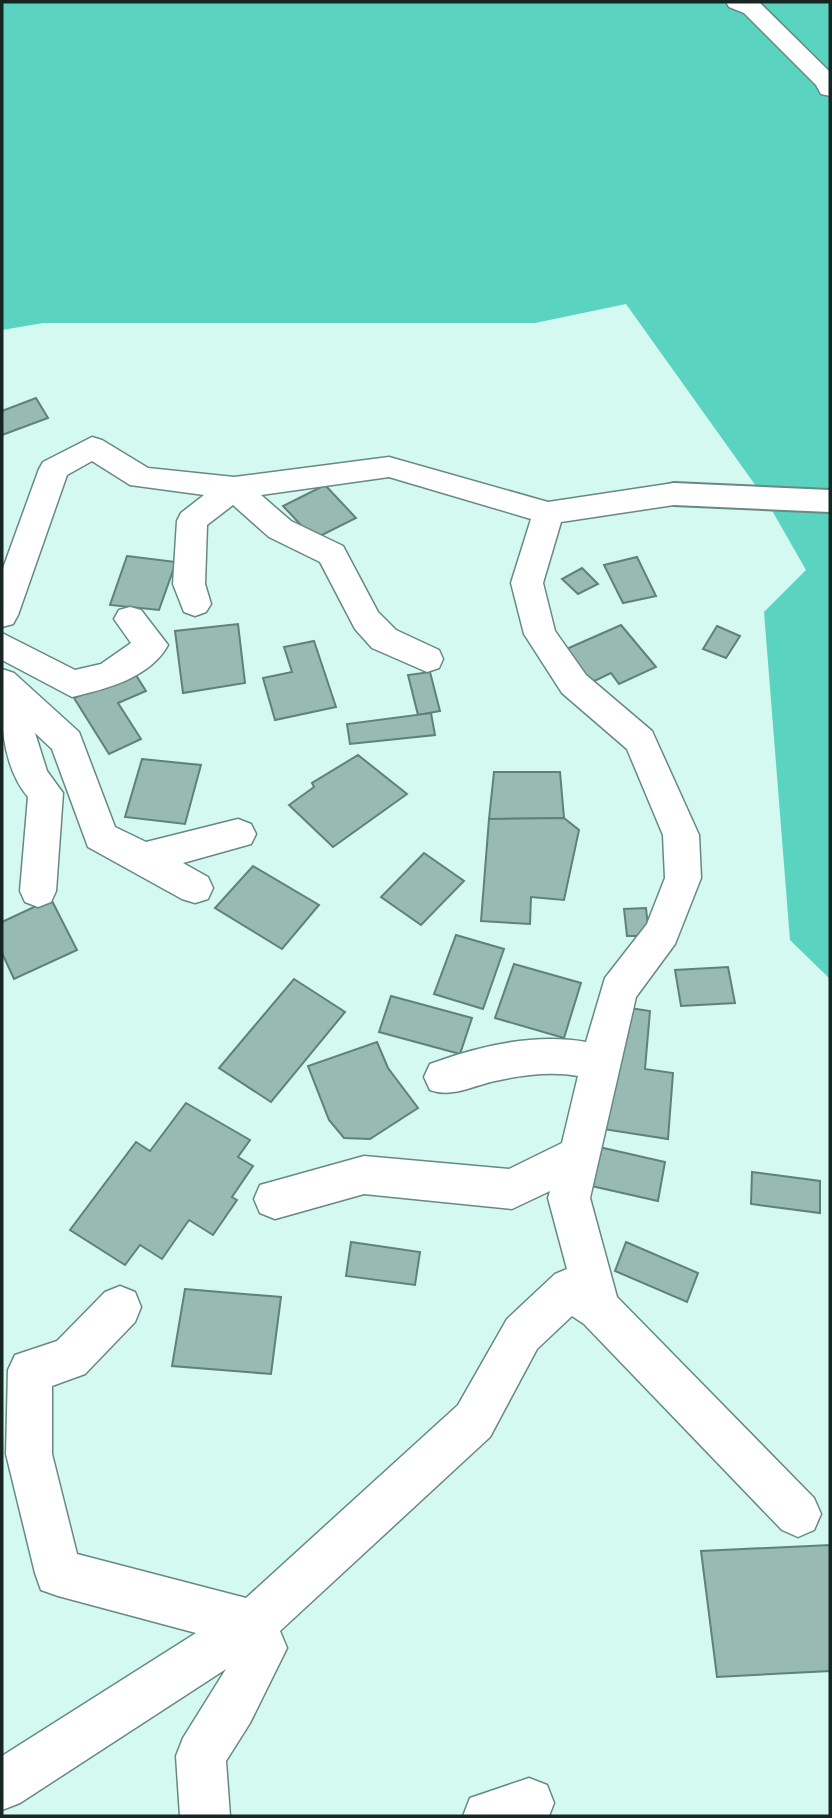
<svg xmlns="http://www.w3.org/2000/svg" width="832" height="1818" font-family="'Archivo Narrow',sans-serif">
<rect width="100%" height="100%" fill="#d4f9f1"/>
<polygon fill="#5ad3c1" points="2,2 830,2 830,979 790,940 764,612 806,570 766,500 626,304 535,323 43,323 2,330"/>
<g fill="#97bab3" stroke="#60817b" stroke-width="2">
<polygon points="36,398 48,418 2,435 2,411"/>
<polygon points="325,485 356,518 314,539 283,506"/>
<polygon points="127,556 176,562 159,610 110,605"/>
<polygon points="637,557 656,596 623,603 604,565"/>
<polygon points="582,568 598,584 578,594 562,579"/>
<polygon points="238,624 245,683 183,693 175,631"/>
<polygon points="621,625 656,667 619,684 611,673 588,684 562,651"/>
<polygon points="717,626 740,636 726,658 703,649"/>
<polygon points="314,641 336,707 275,720 263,678 292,672 284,647"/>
<polygon points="134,672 146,691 118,703 141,739 109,754 74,698"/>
<polygon points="430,672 440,711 418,715 408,675"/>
<polygon points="431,713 435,735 350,744 347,724"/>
<polygon points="358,755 407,794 333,847 289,805 314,787 312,783"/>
<polygon points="142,759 201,765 185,824 125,817"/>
<polygon points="494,772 560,772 564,818 489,819"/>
<polygon points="564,818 579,830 564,900 531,897 530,924 481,921 489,819"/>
<polygon points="424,853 464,881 421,925 381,897"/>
<polygon points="253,866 319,905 282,949 215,908"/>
<polygon points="51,899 77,950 14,979 2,953 2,922"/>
<polygon points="646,908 649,936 627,936 624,909"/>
<polygon points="456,935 504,949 483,1009 434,994"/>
<polygon points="514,964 581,983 564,1038 495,1018"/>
<polygon points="728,967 735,1003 681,1006 675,970"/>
<polygon points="294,979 345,1012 271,1102 219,1068"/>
<polygon points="391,996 472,1018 460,1054 379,1032"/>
<polygon points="617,1006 650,1011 645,1069 673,1073 668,1139 603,1129"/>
<polygon points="377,1042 388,1068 418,1108 370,1139 344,1138 329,1120 308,1066"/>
<polygon points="186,1103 250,1140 238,1157 253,1166 232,1197 237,1200 213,1235 189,1220 162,1259 140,1245 125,1265 70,1230 136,1142 150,1151"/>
<polygon points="586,1144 665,1162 658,1201 578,1183"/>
<polygon points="752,1172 820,1181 820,1213 751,1204"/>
<polygon points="351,1242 420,1252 415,1285 346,1276"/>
<polygon points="626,1242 698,1273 687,1302 615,1271"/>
<polygon points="185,1289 281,1297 271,1374 172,1366"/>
<polygon points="830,1545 830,1671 717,1677 701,1551"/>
</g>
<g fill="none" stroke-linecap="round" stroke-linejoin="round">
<g stroke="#678983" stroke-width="3">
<g id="minor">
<polygon points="726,2 760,3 830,72 830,96 821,94 816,85 744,13 729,7"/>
<path d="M 92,437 L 102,440 L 148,468 L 234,477 L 389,457 L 548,502 L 674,483 L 685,486 L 689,494 L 685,502 L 674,505 L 561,522 L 543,583 L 555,631 L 586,675 L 652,731 L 699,835 L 701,878 L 675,944 L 636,997 L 590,1198 L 617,1297 L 814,1498 L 821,1514 L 814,1530 L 798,1537 L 782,1530 L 584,1324 L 572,1316 L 537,1349 L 490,1437 L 280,1631 L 287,1648 L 250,1723 L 226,1761 L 230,1816 L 180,1816 L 176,1756 L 183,1738 L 226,1669 L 20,1803 L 2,1810 L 2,1756 L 196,1633 L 58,1596 L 41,1590 L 35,1573 L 6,1454 L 8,1370 L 15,1355 L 57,1341 L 105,1292 L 120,1286 L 135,1292 L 141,1307 L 135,1322 L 85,1374 L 52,1386 L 52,1454 L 77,1554 L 246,1598 L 458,1405 L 507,1319 L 555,1274 L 567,1269 L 548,1198 L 550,1191 L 512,1209 L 364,1194 L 275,1219 L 260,1213 L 254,1199 L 260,1185 L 364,1156 L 509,1169 L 562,1143 L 578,1076 C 552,1071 521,1075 495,1081 C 472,1086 452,1098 430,1090 L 424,1077 L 430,1064 C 478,1046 535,1033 586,1042 L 605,978 L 647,924 L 665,878 L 663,835 L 627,749 L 562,693 L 524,634 L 511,583 L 531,519 L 389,477 L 261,495 L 291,521 L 343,546 L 378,612 L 396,630 L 439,650 L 443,659 L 439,668 L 427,672 L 372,648 L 355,629 L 320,562 L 269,537 L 233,505 L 207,525 L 205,584 L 211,604 L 206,612 L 195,616 L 184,612 L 173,584 L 177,521 L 181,513 L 204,495 L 130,485 L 92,461 L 67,475 L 18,615 L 13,624 L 2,627 L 2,571 L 39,469 L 43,462 Z"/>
<path d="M 130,607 L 141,610 L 168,645 C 150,678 106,689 72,697 L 2,660 L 2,633 L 75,670 L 101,664 L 131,643 L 114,619 L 119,610 Z"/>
<path d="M 2,669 L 14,673 L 79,732 L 115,827 L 146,842 L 238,819 L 251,824 L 256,834 L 251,844 L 183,863 L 208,877 L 213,888 L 208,899 L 195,903 L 182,899 L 88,847 L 52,749 L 35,733 L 47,771 L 63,793 L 56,891 L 51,902 L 38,907 L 25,902 L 20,891 L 28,797 C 0,764 0,711 2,669 Z"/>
<polygon points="529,1778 547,1785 554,1803 549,1816 463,1816 470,1798"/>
</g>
</g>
<g stroke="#678983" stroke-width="4">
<polygon id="tertiary" points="674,483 830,490 830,512 674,505 663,502 658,494 663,486"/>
</g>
<use href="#minor" fill="#fff" fill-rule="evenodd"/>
<use href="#tertiary" fill="#fff" fill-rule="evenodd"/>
</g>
<rect width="832" height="1818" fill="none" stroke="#182623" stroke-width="7"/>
</svg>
